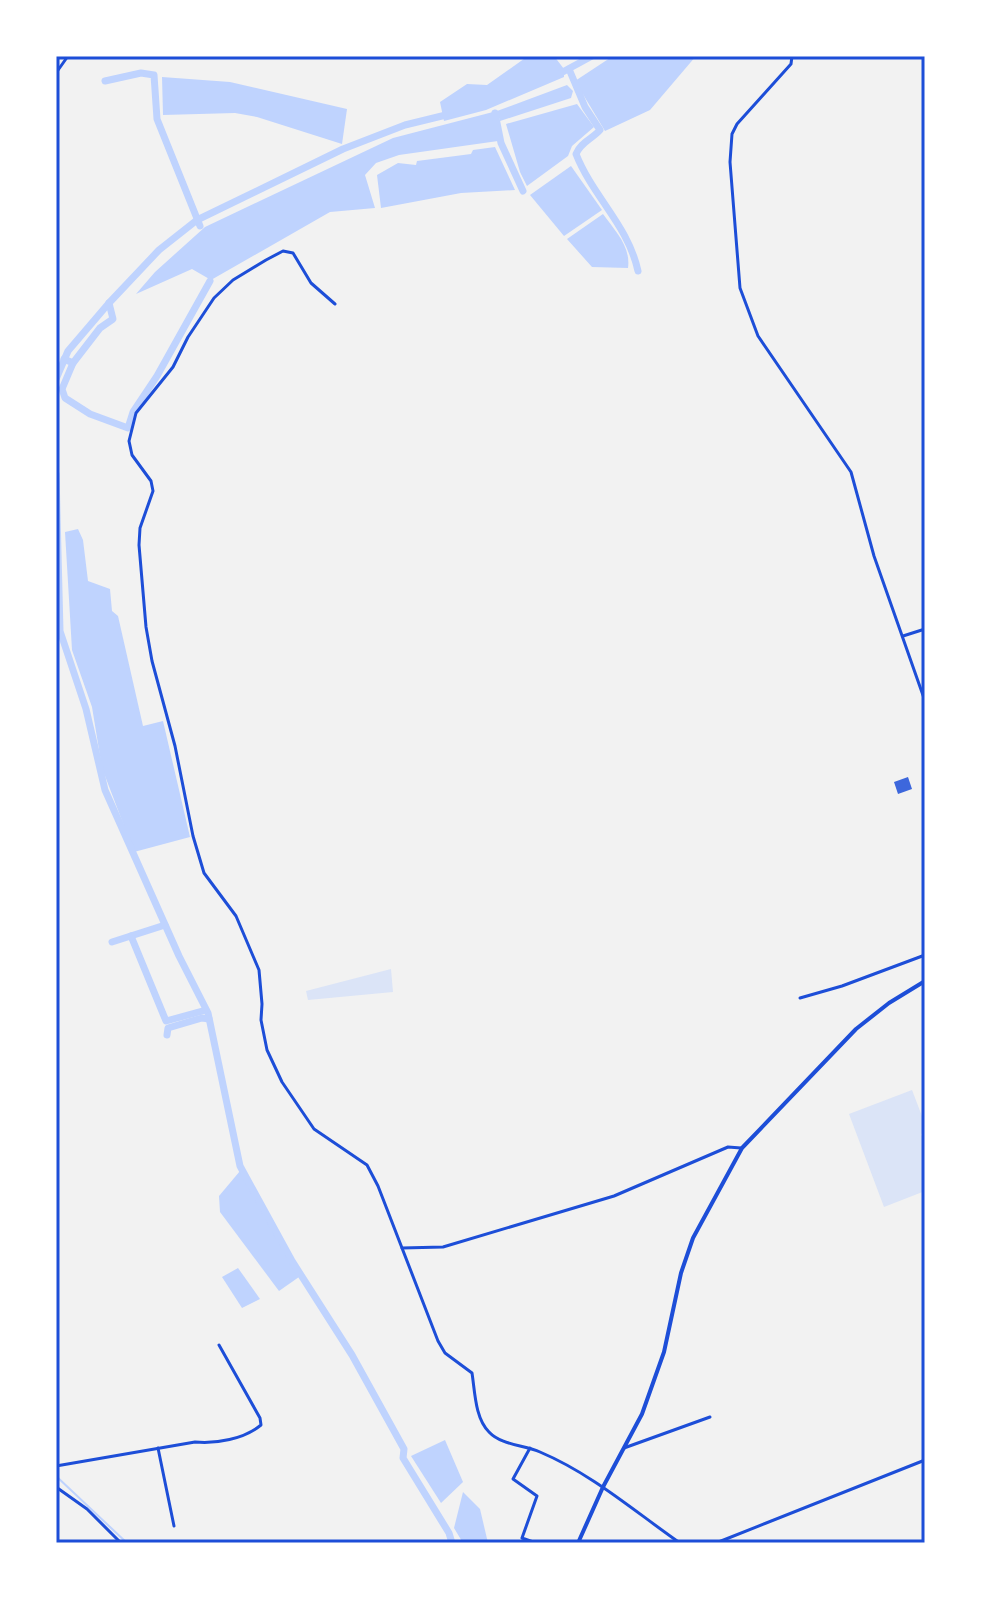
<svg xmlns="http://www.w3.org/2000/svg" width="981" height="1599" font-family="Mulish,sans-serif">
<rect width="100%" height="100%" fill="#f2f2f2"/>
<g fill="#dbe4f7">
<polygon points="391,969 393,992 308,1000 306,991"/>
<polygon points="912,1090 925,1124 925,1132 921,1134 925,1143 925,1191 884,1207 849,1114"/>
</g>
<g fill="#bfd3fe">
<polygon points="528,56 554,56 564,69 564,77 486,110 444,121 440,102 467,84 487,85"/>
<polygon points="613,56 696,56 650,110 605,131 575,81"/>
<polygon points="162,77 230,82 347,109 342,144 257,117 235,113 163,115"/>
<polygon points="567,85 573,91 571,98 500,121 497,111"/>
<polygon points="577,104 594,127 572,146 568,156 527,186 520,172 506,124"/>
<polygon points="493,112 498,141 399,155 376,163 365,175 375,208 330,212 211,280 192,269 136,294 155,272 205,227 393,138"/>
<polygon points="495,147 515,190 461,193 381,208 377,175 398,163 416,165 417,161 471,154 473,150"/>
<polygon points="571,166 602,210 564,236 530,195"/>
<path d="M 603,214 C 615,231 631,246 628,268 L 592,267 L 567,239 Z"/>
<polygon points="78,529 83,540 88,581 110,589 112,611 118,616 143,726 163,721 190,837 134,852 102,768 92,707 72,650 65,532"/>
<polygon points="240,1171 299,1277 279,1291 220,1212 219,1196"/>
<polygon points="238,1268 260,1299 242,1308 222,1277"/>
<polygon points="445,1440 463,1482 441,1503 411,1456"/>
<polygon points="463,1492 480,1509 488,1543 463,1543 454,1528"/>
</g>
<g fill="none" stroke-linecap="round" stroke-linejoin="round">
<polyline stroke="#bfd3fe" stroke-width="2" points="56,1476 127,1543"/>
<g stroke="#bfd3fe" stroke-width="7">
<path d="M 569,69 L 585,107 L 600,130 C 592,139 581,142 576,154 C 593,197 628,225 638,271"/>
<polyline points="559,74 592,56"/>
<polyline points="105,81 141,73 154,75 157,119 200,226"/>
<polyline points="495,113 501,143 523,191"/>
<polyline points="64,359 73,363 62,389 65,398 90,414 128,428 133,412 157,376 210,281"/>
<polyline points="73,363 100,328 113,319 109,303"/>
<polyline points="56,379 68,351 109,303 159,250 197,220 343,149 405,125 450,114"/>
<polyline points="56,474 60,631 86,709 105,790 179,956 208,1013 240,1166 292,1261 352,1355 404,1449 403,1458 449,1533 452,1543"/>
<polyline points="131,936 166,1021 206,1010"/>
<polyline points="112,942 165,925"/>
<polyline points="167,1035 168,1028 202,1018 209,1019"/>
</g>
</g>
<polygon fill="#3d67dc" points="908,777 912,789 898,794 894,782"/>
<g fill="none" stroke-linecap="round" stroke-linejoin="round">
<g stroke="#1d4ed8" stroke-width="3">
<polyline points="792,56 791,64 737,124 732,134 730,162 740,288 758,336 851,472 874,556 925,701"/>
<polyline points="56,73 68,56"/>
<path d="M 335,304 L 311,283 L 293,253 L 283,251 L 266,260 L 233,280 L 214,298 L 188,337 L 173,367 L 136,413 L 129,441 L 132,455 L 151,481 L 153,491 L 140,528 L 139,545 L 146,627 L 152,661 L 175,746 L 193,836 L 204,873 L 236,916 L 259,970 L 262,1004 L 261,1020 L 267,1050 L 282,1082 L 314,1129 L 367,1165 L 378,1186 L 438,1341 L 445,1353 L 472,1373 C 475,1392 475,1418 489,1432 C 501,1445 524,1445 540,1452 C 592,1474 634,1511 680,1543"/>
<polyline points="903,636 925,629"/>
<polyline points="800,998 842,986 925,955"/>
<polyline points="402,1248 443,1247 614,1196 728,1147 741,1148"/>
<polyline points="158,1448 174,1526"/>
<polyline points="530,1448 513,1479 537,1496 522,1538 536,1543"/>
<polyline points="624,1448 710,1417"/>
<path d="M 56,1466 L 195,1442 C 216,1444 244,1439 261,1425 L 260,1418 L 219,1345"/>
<polyline points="56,1487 87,1509 121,1543"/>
<polyline points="716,1543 925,1460"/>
</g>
<polyline stroke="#1d4ed8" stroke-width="4" points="578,1543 603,1487 642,1414 664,1352 681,1273 693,1238 742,1148 856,1029 889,1003 925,981"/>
</g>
<rect width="981" height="1599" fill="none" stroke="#ffffff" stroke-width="116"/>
<rect x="58" y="58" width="865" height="1483" fill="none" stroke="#1d4ed8" stroke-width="3"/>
</svg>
